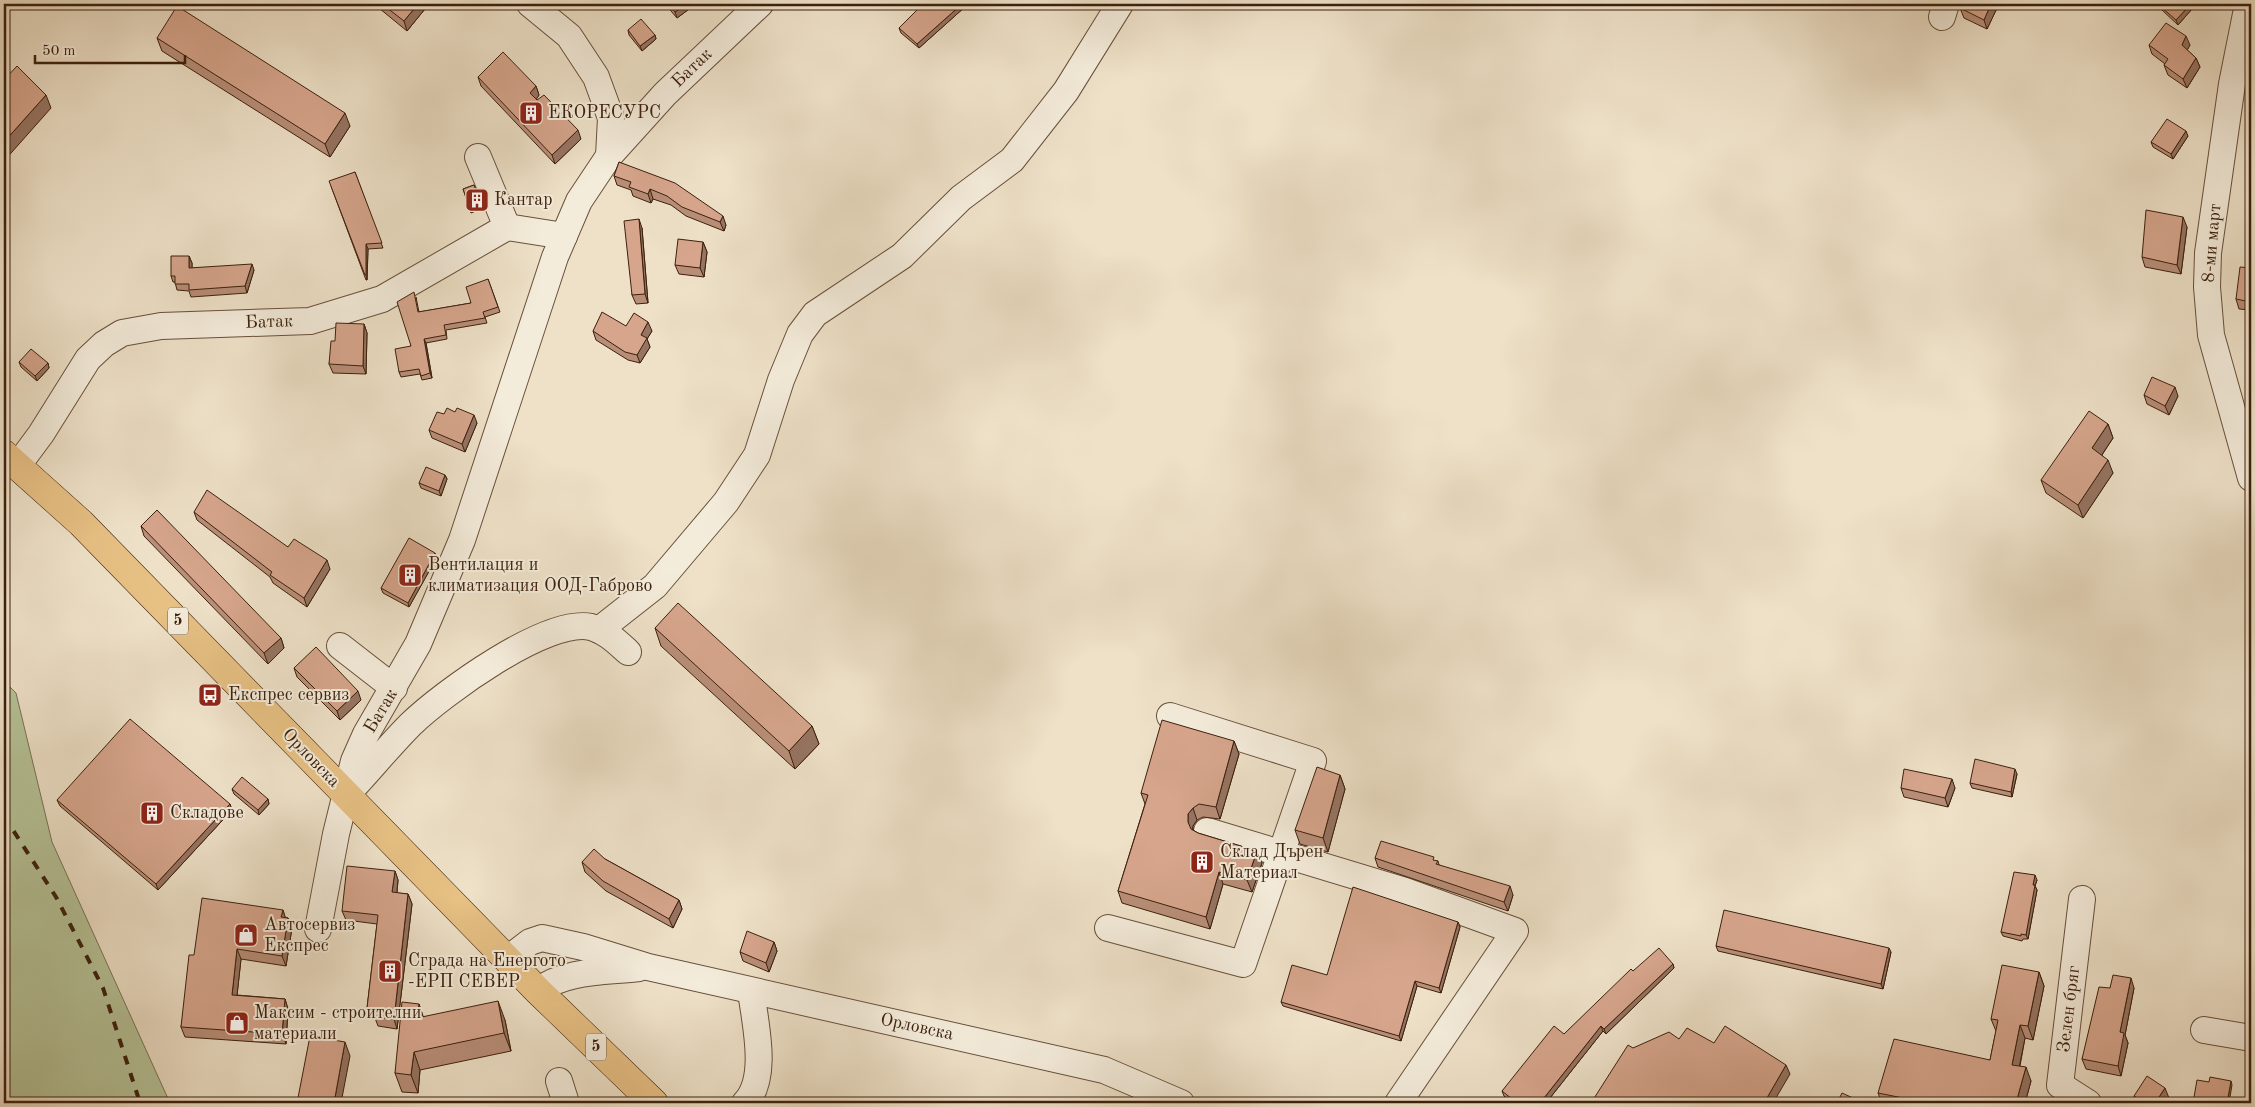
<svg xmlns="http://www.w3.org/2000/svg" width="2255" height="1107" font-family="'Old Standard TT',serif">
<rect width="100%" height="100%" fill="#eee1c8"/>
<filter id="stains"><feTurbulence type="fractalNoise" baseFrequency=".004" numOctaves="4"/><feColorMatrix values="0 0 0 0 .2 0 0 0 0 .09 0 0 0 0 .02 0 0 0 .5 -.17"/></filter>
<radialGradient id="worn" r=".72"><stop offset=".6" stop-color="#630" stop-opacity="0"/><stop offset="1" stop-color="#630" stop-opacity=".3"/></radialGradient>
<polygon fill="#b6c398" stroke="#797252" points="4,681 16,693 52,842 170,1103 4,1103"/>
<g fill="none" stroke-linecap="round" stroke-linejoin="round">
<g stroke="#68503c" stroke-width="28">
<g id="minor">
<polyline points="530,4 569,36 596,77 611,118 609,156"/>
<polyline points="2248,4 2232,84 2208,253 2207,287 2211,335 2251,478"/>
<polyline points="1942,17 1946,4"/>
<polyline points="478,157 507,227"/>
<polyline points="18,465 41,434 88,359 104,344 122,333 161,326 310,321 382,299 507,227 564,236"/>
<polyline points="599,630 655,586 726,502 757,455 781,380 800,334 815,314 902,256 961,198 1012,160 1066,91 1120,4"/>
<polyline points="340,646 394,688"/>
<path d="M 347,794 C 369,771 389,746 411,724 C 442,694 547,617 591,627 C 606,631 617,642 628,652"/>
<polyline points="1207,831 1405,891 1515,931 1398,1103"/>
<polyline points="2082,899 2060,1085 2088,1103"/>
<polyline points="1108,928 1243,964 1313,761 1170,716"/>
<polyline points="318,929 336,834 354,761 366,734 418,644 462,540 555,257 579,201 609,156 665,94 760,4"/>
<polyline points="508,959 530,942 542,938 583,947 648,967 1104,1070 1181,1103"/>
<path d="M 538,991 C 564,970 607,972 639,968"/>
<polyline points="2204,1030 2251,1038"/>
<polyline points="559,1081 566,1103"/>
<path d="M 745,1103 C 769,1078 755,1023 751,991"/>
</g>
</g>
<g stroke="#3c200d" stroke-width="29">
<polyline id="major" points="4,454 81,523 538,991 654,1103"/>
</g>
<use href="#minor" stroke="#f4ecdb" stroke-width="26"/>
<use href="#major" stroke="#e7c084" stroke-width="28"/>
<polyline stroke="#3c200d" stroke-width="4" stroke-dasharray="9 9" stroke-linecap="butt" points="4,816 56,897 103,988 140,1103"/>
</g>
<g fill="#b88e78" stroke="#3c200d">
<polygon points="374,4 429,4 407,31"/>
<polygon points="600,4 613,4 608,10"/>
<polygon points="665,4 696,4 677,18"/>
<polygon points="923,4 965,4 966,6 919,48 901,33 899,28"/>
<polygon points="1998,6 1987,29 1964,18 1960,8"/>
<polygon points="2160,6 2192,9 2178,25 2162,10"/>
<polygon points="628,30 655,35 656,39 642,51 629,35"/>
<polygon points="157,38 350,126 330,157 162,51"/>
<polygon points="2149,45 2190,45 2187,50 2196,58 2200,67 2187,88 2168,75 2164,65 2165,64 2152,54"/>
<polygon points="478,77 536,86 539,95 536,99 581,139 555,164 481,86"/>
<polygon points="2188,136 2173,159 2153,147 2151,142"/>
<polygon points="619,162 726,225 724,231 686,216 671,205 653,199 651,203 633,196 631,190 617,185 614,176"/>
<polygon points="355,172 383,248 368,249 367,280 366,280 331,186"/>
<polygon points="474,185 483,208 471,213 463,189"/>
<polygon points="2187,227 2181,274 2145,267 2142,257"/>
<polygon points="642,228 648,303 636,304 632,295"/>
<polygon points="703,242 707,252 704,277 679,274 675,265"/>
<polygon points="189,256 192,263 192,268 254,270 247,293 191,297 189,291 177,290 175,282 173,282 171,276"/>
<polygon points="2251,268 2251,310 2239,309 2236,299"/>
<polygon points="488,279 500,312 485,317 487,323 446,330 447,339 426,343 432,378 422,380 420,374 401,377 399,372 411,346 416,297 419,312 471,303"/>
<polygon points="364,324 367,333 366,374 333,373 329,364 335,341"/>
<polygon points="626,326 652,331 647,339 650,347 640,363 628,360 596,340 593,331"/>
<polygon points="19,362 48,363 49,368 37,381 21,367"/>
<polygon points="2144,395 2178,396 2169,415 2147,404"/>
<polygon points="444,414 477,423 465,452 432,438 429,430"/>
<polygon points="2108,424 2113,438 2102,455 2113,473 2083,518 2046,493 2041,480"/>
<polygon points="445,475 447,479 441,496 421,488 419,483"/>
<polygon points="194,512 288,547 330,569 307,607 273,583 270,577 197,520"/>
<polygon points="141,526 281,638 284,648 268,664 144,536"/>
<polygon points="437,557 409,607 383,593 381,588"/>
<polygon points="655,628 812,726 819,744 795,769 661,646"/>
<polygon points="294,668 361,700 340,720 297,677"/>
<polygon points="1234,741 1239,754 1220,819 1203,817 1197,820 1193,826 1193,830 1198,833 1257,851 1262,863 1252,892 1223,884 1210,929 1122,903 1118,891 1145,804 1141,793"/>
<polygon points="2017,774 2012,797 1972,788 1970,783"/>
<polygon points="1340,775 1345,789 1328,852 1300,844 1295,830"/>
<polygon points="1901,788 1955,788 1948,807 1904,797"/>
<polygon points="232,789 268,799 269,804 259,815 234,794"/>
<polygon points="57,800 230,804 232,810 158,890 60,806"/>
<polygon points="1375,858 1438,861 1439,865 1513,895 1508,911 1378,867"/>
<polygon points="605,859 679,900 682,909 673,928 606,891 585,872 582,862"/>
<polygon points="395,871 398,880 397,893 408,894 412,904 397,1029 378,1026 375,1018 371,1017 367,1008 377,924 346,920 342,911"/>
<polygon points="2037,880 2035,886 2037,890 2028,939 2023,939 2022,941 2003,936 2001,932"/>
<polygon points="283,910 285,917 288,918 292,928 286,966 241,959 237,995 285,999 288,1009 286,1044 185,1037 181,1027 194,955"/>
<polygon points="1458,922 1460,927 1441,993 1417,986 1401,1041 1283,1006 1281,1002 1327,975"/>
<polygon points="774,942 777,951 769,972 743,961 740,952"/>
<polygon points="1716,946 1891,952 1883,989 1718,951"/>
<polygon points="1673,964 1674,968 1606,1034 1603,1031 1546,1103 1513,1103 1504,1096 1502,1091 1633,971"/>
<polygon points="2039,972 2044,986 2033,1040 2025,1038 2020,1066 2031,1081 2025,1103 1882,1103 1878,1093 1990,1060 1996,1031 1991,1019"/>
<polygon points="2110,988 2134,988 2125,1035 2128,1043 2121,1076 2086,1069 2082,1059"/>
<polygon points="419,1004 423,1017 505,1020 511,1051 420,1070 418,1093 402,1092 395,1073"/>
<polygon points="2134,1096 2169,1098 2165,1103 2136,1103"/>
</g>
<g fill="#967462" stroke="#3c200d">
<polygon points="418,4 429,4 407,31 404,21"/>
<polygon points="606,4 613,4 608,10"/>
<polygon points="686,4 696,4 677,18 675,12"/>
<polygon points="962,4 965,4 966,6 919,48 917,44"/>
<polygon points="1991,4 1997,4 1998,6 1987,29 1984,20"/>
<polygon points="2190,5 2192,9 2178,25 2176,20"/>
<polygon points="655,35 656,39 642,51 640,46"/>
<polygon points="2186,36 2190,45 2185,54 2182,45"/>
<polygon points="2196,58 2200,67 2187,88 2183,79"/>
<polygon points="536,86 539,95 534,103 530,93"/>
<polygon points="46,95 51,108 4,161 4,142"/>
<polygon points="345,113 350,126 330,157 325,144"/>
<polygon points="578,130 581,139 555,164 552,155"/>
<polygon points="2186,131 2188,136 2173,159 2171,154"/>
<polygon points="650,189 653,199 651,203 648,194"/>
<polygon points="723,216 726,225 724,231 720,222"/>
<polygon points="2183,217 2187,227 2181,274 2177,265"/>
<polygon points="639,219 642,228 648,303 645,294"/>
<polygon points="703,242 707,252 704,277 700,268"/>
<polygon points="366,244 368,249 367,280 366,275"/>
<polygon points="189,256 192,263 192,275 189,268"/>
<polygon points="252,264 254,270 247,293 245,286"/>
<polygon points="648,322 652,331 647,339 650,347 640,363 637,355 641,335"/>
<polygon points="364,324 367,333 366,374 363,366"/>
<polygon points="424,339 426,343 432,378 430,373"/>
<polygon points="48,363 49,368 37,381 35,376"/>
<polygon points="2175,387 2178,396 2169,415 2165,406"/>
<polygon points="474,415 477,423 465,452 462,444"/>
<polygon points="2108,424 2113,438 2097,462 2092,448"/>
<polygon points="2108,460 2113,473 2083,518 2078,505"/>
<polygon points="445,475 447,479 441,496 439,491"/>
<polygon points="435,553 437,557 409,607 408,603"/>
<polygon points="327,560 330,569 307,607 304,598"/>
<polygon points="281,638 284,648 268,664 264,653"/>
<polygon points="358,691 361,700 340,720 337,711"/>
<polygon points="812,726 819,744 795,769 789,751"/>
<polygon points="1234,741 1239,754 1220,819 1216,807"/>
<polygon points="2015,769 2017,774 2012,797 2011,792"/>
<polygon points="1340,775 1345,789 1328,852 1323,838"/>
<polygon points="1952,779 1955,788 1948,807 1945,798"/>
<polygon points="268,799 269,804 259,815 258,810"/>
<polygon points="230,804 232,810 158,890 156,884"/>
<polygon points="1193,808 1197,820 1193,826 1192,834 1188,822 1188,814"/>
<polygon points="1257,851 1262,863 1252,892 1247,880"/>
<polygon points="395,871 398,880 396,902 392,892"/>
<polygon points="1219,872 1223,884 1210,929 1206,917"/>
<polygon points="2035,875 2037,880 2035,886 2037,890 2028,939 2026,935 2033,885"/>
<polygon points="1510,886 1513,895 1508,911 1504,902"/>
<polygon points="408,894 412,904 397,1029 394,1019"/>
<polygon points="679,900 682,909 673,928 669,919"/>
<polygon points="283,910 286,920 281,917"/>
<polygon points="288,918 292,928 286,966 282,956"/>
<polygon points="1458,922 1460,927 1441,993 1439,988"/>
<polygon points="774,942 777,951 769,972 766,963"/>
<polygon points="1889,948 1891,952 1883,989 1881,984"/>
<polygon points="237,949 241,959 236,1005 232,995"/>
<polygon points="1673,964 1674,968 1606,1034 1604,1029"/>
<polygon points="2039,972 2044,986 2033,1040 2028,1026"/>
<polygon points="2131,978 2134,988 2125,1035 2128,1043 2121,1076 2118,1066 2120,1032"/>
<polygon points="1415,981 1417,986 1401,1041 1399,1036"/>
<polygon points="285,999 288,1009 286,1044 282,1034"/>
<polygon points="498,1001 505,1020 511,1051 504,1033"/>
<polygon points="419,1004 425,1022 417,1018"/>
<polygon points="2020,1025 2025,1038 2017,1078 2012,1065"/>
<polygon points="1601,1026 1603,1031 1546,1103 1540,1103"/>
<polygon points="345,1042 350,1056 341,1103 334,1103"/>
<polygon points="414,1052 420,1070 418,1093 411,1075"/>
<polygon points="1786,1065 1790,1074 1773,1103 1764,1103"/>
<polygon points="2026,1067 2031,1081 2025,1103 2016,1103"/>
<polygon points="2231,1081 2232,1085 2229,1103 2227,1103"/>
<polygon points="2165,1088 2169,1098 2165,1103 2155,1103"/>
</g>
<g fill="#d6a58c" stroke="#3c200d">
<polygon points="382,4 418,4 404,21"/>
<polygon points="668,4 686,4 675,12"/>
<polygon points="923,4 962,4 917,44 899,28"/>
<polygon points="1962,4 1991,4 1984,20 1960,8"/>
<polygon points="2162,4 2189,4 2190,5 2176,20 2160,6"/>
<polygon points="177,6 345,113 325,144 157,38"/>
<polygon points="641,19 655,35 640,46 628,30"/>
<polygon points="2166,23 2186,36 2182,45 2196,58 2183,79 2164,65 2168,59 2149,45"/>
<polygon points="503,52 536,86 530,93 537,100 544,95 578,130 552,155 478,77"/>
<polygon points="17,66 46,95 4,142 4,80"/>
<polygon points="2167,119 2186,131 2171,154 2151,142"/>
<polygon points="619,162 675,183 723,216 720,222 682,207 667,196 650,189 648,194 629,187 631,182 614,176"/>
<polygon points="355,172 382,243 366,244 366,275 365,275 329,181"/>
<polygon points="474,185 481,204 470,208 463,189"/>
<polygon points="2146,210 2183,217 2177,265 2142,257"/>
<polygon points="639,219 645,294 632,295 624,221"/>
<polygon points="678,239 703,242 700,268 675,265"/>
<polygon points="171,256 189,256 189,268 252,264 245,286 189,290 189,284 175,284 175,276 171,276"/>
<polygon points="2240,267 2251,268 2251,302 2236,299"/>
<polygon points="488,279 498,307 483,312 485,318 444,325 446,335 424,339 430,373 421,376 419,369 399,372 395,349 411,346 397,302 414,292 418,312 471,303 466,287"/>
<polygon points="602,312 626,326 634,313 648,322 641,335 647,338 637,355 625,352 593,331"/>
<polygon points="336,323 364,324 363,366 329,364 331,341 335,341"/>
<polygon points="31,349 48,363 35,376 19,362"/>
<polygon points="2152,377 2175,387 2165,406 2144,395"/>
<polygon points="447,408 455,412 457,408 474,415 462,444 429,430 437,412 444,414"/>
<polygon points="2089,411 2108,424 2092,448 2108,460 2078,505 2041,480"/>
<polygon points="426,467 445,475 439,491 419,483"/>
<polygon points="207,490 288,547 294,539 327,560 304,598 270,575 272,572 194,512"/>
<polygon points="157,510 281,638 264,653 141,526"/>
<polygon points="409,538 435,553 408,603 381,588"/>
<polygon points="678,603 812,726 789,751 655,628"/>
<polygon points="316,647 358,691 337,711 294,668"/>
<polygon points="130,719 230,804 156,884 57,800"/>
<polygon points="1162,720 1234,741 1216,807 1199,804 1193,808 1188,814 1188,822 1191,829 1198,833 1257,851 1247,880 1219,872 1206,917 1118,891 1148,795 1141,793"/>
<polygon points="1975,759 2015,769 2011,792 1970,783"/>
<polygon points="1317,767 1340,775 1323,838 1295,830"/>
<polygon points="1904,769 1952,779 1945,798 1901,788"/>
<polygon points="242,777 268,799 258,810 232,789"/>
<polygon points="1381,841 1434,857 1433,860 1438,861 1436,864 1510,886 1504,902 1375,858"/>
<polygon points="594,849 605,859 679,900 669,919 603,881 582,862"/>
<polygon points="347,866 395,871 392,892 408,894 394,1019 375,1017 375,1009 367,1008 378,915 342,911"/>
<polygon points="2014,872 2035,875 2033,885 2035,885 2026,935 2021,934 2021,936 2001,932"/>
<polygon points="1353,887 1458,922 1439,988 1415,981 1399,1036 1281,1002 1292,965 1327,975"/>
<polygon points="202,898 283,910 281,917 288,918 282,956 237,949 232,995 285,999 282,1034 181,1027 189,955 194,955"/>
<polygon points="1724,910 1889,948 1881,984 1716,946"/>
<polygon points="747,931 774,942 766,963 740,952"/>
<polygon points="1659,948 1673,964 1604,1029 1601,1026 1540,1103 1517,1103 1502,1091 1554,1026 1564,1034 1631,969 1633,971"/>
<polygon points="2002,965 2039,972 2028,1026 2020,1025 2012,1065 2026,1067 2016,1103 1928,1103 1878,1093 1894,1039 1990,1060 1998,1020 1991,1019"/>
<polygon points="2113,975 2131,978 2120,1032 2124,1033 2118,1066 2082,1059 2099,987 2110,988"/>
<polygon points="498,1001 504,1033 414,1052 411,1075 395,1073 402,1002 419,1004 417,1018"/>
<polygon points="1725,1026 1786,1065 1764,1103 1591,1103 1628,1045 1633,1048 1669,1032 1679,1039 1687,1028 1714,1043"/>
<polygon points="310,1036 345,1042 334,1103 297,1103"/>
<polygon points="2147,1076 2165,1088 2155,1103 2145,1103 2134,1096"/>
<polygon points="2210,1077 2231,1081 2227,1103 2193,1103 2197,1080 2209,1082"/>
<polygon points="1842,1093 1864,1103 1837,1103"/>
</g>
<defs>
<g id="building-square" transform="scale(1.25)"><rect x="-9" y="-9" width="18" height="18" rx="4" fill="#8f2418" stroke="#f4ecdb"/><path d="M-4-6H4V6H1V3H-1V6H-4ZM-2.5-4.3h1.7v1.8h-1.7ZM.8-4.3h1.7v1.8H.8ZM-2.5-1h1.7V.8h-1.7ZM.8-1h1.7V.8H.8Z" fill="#fff"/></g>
<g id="bus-square" transform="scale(1.25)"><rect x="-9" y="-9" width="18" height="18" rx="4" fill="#8f2418" stroke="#f4ecdb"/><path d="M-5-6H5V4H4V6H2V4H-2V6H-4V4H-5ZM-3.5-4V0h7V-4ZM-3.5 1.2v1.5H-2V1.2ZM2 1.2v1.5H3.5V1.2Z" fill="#fff"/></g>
<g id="shop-square" transform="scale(1.25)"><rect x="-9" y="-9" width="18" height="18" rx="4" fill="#8f2418" stroke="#f4ecdb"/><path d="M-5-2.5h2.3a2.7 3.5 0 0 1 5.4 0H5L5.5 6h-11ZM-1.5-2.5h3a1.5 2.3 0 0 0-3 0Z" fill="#fff"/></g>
</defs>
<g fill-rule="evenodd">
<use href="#building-square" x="531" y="113"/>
<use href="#building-square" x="477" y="200"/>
<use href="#building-square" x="410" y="575"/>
<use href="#bus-square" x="210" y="695"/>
<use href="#building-square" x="152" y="813"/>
<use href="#building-square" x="1202" y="862"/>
<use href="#shop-square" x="246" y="935"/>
<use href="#building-square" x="390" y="971"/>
<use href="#shop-square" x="237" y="1023"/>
</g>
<g text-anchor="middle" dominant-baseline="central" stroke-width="4" stroke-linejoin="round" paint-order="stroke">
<g fill="#f4ecdb" stroke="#735d4b" stroke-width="1">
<rect x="168" y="607.5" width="20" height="27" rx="4"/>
<rect x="586" y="1033.5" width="20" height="27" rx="4"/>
</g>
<g font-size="16" font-weight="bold" fill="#3c200d">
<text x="178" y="621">5</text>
<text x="596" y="1047">5</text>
</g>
<g font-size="18" fill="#3c200d" stroke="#f4ecdb">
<text transform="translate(692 68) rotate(-44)">Батак</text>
<text transform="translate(2212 243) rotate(-85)">8-ми март</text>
<text transform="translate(269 322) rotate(-2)">Батак</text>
<text transform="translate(381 711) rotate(-59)">Батак</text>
<text transform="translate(311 758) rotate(46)">Орловска</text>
<text transform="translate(2069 1009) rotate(-83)">Зелен бряг</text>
<text transform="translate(917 1027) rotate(12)">Орловска</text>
</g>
<g font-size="18" fill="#3c200d" stroke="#f4ecdb" text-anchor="start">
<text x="548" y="113">ЕКОРЕСУРС</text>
<text x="494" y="200">Кантар</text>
<text x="428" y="565">Вентилация и<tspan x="428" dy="21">климатизация ООД-Габрово</tspan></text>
<text x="228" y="695">Експрес сервиз</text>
<text x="170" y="813">Складове</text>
<text x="1220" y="852">Склад Дърен<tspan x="1220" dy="21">Материал</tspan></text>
<text x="264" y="925">Автосервиз<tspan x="264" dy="21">Експрес</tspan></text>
<text x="408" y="961">Сграда на Енергото<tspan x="408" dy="21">-ЕРП СЕВЕР</tspan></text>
<text x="254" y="1013">Максим - строителни<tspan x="254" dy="21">материали</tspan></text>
</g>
</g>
<rect width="2255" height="1107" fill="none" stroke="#eee1c8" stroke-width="20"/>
<rect x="5" y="5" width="2245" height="1097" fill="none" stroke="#3c200d" stroke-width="2.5"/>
<rect x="10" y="10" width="2235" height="1087" fill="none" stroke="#3c200d"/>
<path d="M35 55v8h150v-8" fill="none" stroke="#3c200d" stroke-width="2.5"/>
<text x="42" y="55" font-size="15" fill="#3c200d" stroke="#f4ecdb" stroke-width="4" paint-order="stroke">50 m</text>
<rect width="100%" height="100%" filter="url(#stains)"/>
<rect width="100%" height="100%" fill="url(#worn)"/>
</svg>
